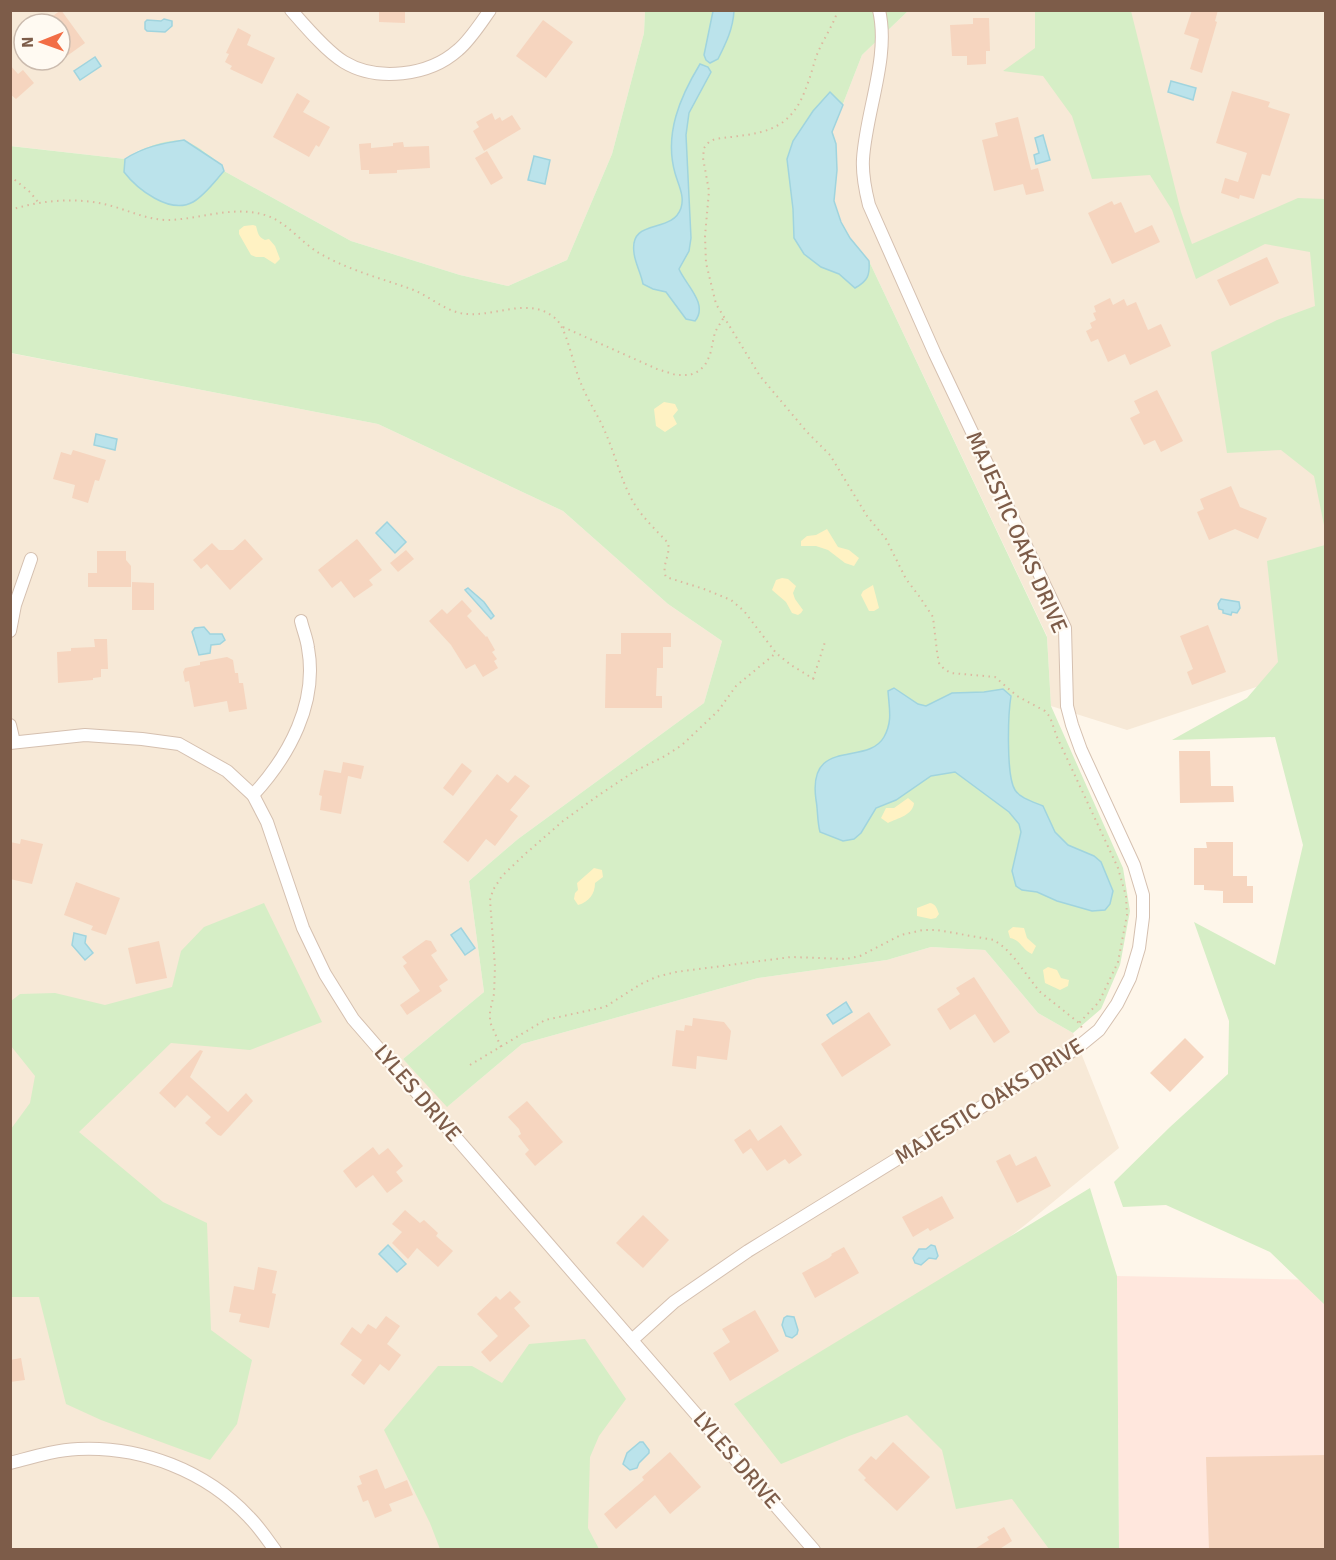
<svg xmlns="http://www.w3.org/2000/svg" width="1336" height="1560" font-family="Signika,sans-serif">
<rect width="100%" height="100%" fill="#fef6ea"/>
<g fill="#f7e9d7" fill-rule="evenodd">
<path d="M 11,11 L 645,11 L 644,33 L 612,154 L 567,260 L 508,286 L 460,275 L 351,241 L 224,171 L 222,165 L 202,150 L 139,150 L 125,159 L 11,146 ZM 24,24 L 60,24 L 60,60 L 24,60 Z"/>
<polygon points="908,11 1325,11 1325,664 1127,730 1051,706 1047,636 869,261 850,238 841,222 834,201 837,170 832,132 862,55"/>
<polygon points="10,353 378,424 563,511 668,604 722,641 704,703 518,839 469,881 484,992 403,1059 448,1106 522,1044 758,978 887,960 931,947 985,950 1038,1013 1073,1033 1119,1148 1025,1225 917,1308 1079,1549 11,1549"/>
</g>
<polygon fill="#ffe7dd" points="1117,1276 1325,1280 1325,1549 1119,1549"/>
<g fill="#d6eec6">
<path d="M 645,11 L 908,11 L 862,55 L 832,132 C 838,149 837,166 836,183 C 835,189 833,196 834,201 C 837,224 854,245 869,261 L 1047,637 L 1051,706 L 1123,868 L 1130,911 L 1120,965 L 1101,1009 L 1073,1033 L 1038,1013 L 985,950 L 931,947 L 887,960 L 758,978 L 522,1044 L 447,1107 L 403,1059 L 484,992 L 469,881 L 518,839 L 704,703 L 722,641 L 668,604 L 563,511 L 378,424 L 11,353 L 10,146 L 125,159 C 138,150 171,136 187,142 C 200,147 211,157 222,165 L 224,171 L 351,241 L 460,275 L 508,286 L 567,260 L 612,154 L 644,33 Z"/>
<polygon points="1035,11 1131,11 1181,212 1192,244 1298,198 1325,199 1325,530 1314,476 1281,450 1227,453 1211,352 1277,320 1315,306 1310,252 1265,244 1196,279 1172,210 1150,175 1092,179 1072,116 1043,76 1003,71 1035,48"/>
<polygon points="1325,545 1326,545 1325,1305 1270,1252 1166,1205 1123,1207 1114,1182 1170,1127 1228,1074 1229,1021 1194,922 1275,965 1303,845 1275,737 1172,740 1247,698 1278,662 1267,561"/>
<polygon points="264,903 322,1022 250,1050 171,1043 79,1132 163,1202 207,1223 211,1330 252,1360 237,1424 210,1460 101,1420 66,1404 39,1297 11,1297 11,1129 30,1103 35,1076 11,1046 11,1001 20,994 55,993 105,1005 172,987 181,951 204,927"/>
<polygon points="1090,1188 1117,1276 1119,1549 1049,1549 1012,1499 956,1509 942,1450 907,1415 849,1436 781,1464 734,1404"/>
<polygon points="585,1339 626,1399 599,1436 590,1457 588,1528 599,1549 440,1549 430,1523 384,1430 438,1366 472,1366 502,1383 529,1344"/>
</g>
<g fill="#fff2c3">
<path d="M 253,225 L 256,226 C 258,233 258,237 265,240 L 269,239 L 275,246 L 280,259 L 275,264 L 264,257 L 256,257 L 251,255 L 239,234 L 239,230 L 244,226 Z"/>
<polygon points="664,402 675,404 678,410 673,416 677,424 665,432 656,426 654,409"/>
<polygon points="827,529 838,547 849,550 859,558 854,566 845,563 828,550 816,546 801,546 801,541 807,536 816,535"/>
<polygon points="782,578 788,579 796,586 793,593 795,599 803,610 801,613 798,615 792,613 786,602 772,590 776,580"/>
<polygon points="873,585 879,608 874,611 869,611 861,595 863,591"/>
<path d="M 908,798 L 914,803 C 913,815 898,818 888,823 L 881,818 L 886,808 L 894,808 Z"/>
<path d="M 594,868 L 602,870 L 603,877 L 595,883 C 595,894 589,902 578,905 L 574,899 L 575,893 L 578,890 L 577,883 Z"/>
<path d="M 930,903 C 936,904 937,909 939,914 L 936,918 L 931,919 L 917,916 L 917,908 Z"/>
<path d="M 1013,927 L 1024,928 L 1027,938 L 1036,946 L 1032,954 C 1022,950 1021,940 1010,938 L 1008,931 Z"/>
<polygon points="1048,967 1057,970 1061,978 1069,980 1068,986 1060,990 1045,983 1043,970"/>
</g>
<g fill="#bbe3eb" stroke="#a0d4de" stroke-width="1.5">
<path d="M 713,11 L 734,11 C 733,29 726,43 718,59 L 710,63 L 706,60 L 704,55 Z"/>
<polygon points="164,19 172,21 172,26 165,32 147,31 145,29 145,22 147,20 161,21"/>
<polygon points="95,57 101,66 80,80 74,71"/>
<path d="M 700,64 L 708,67 L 711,72 L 689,113 L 686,135 L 691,238 L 689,251 L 679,269 C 685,284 709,304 695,321 L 686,319 L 666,292 L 653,289 L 643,284 C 641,273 635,263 634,253 C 629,217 672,235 681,208 C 685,196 678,184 675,173 C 664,134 680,97 700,64 Z"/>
<polygon points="1171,81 1196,88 1193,100 1168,92"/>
<path d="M 830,92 L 843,105 L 832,132 L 836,144 L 837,170 L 834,201 L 841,222 L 850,238 L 869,261 C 870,275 868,281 855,288 L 839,274 L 821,267 L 804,254 L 794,238 L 793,209 L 787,159 L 793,141 L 813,111 Z"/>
<polygon points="1043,135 1050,160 1036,164 1034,155 1039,153 1035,138"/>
<path d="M 184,140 L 222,165 L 224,171 C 215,181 205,195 193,202 C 170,215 137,189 124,172 L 125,159 C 143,147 163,143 184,140 Z"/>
<polygon points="534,156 550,160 545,184 528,180"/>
<polygon points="96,434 117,439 115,450 94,445"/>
<polygon points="387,522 406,542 395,553 376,533"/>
<polygon points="468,588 484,602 494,616 491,619 465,590"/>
<polygon points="1221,599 1239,602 1240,608 1237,613 1232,612 1231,615 1223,613 1223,610 1219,609 1218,604"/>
<polygon points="204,627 210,634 222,634 225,640 220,644 211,645 210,653 199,655 192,632 195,628"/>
<path d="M 894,688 L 918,704 L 926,706 L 952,693 L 984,692 L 1003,689 L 1011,696 C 1008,714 1006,776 1015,790 C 1021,799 1034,802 1043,806 L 1055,832 L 1068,845 L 1094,856 L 1101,862 L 1113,891 L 1110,904 L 1105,910 L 1092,911 L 1057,901 L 1037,892 L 1022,890 L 1016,886 L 1012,871 L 1021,832 L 1019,824 L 1009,812 L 955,772 L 931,776 L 896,800 L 876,808 L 861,833 L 854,839 L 843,841 L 820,832 C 817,821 818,810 816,800 C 807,736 867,767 884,737 C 893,721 889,708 888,691 Z"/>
<polygon points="461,928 475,948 465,955 451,935"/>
<polygon points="74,933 86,936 85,943 93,953 85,960 72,945"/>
<polygon points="846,1002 852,1012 833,1024 827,1015"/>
<polygon points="388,1245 406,1264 397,1272 379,1254"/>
<polygon points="931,1245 935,1246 938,1256 936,1259 929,1258 921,1265 915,1263 913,1258 919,1249 926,1249"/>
<polygon points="787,1316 794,1317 798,1330 797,1334 792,1338 786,1336 782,1325 784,1318"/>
<polygon points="640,1442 643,1442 649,1450 649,1453 639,1463 637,1468 630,1470 623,1464 627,1453"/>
</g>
<g fill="#f6d5bf">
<polygon points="61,10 85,43 60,61 60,24 42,24"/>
<polygon points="379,10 405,10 405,23 379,22"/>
<polygon points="1192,10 1218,10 1215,21 1217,22 1202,73 1190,69 1199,39 1184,34"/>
<polygon points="973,18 989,18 990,51 986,51 986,64 967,65 967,56 952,56 950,25 973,24"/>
<polygon points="543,20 573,42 546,78 516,56"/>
<polygon points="238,28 251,35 247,45 275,58 262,84 230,69 232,66 225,62 229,54 226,53"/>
<polygon points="10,65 18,74 23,70 34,83 16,99 10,94"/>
<polygon points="1232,91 1270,102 1268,107 1290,114 1270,176 1262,174 1254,199 1240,195 1239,199 1221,193 1225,178 1238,182 1247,153 1216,143"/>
<polygon points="297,93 310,101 303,112 330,127 319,147 316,145 309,157 273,137"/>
<polygon points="492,113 495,120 500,117 502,121 512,115 521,129 484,151 473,131 479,127 476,122"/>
<polygon points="1018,117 1031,170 1038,168 1044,191 1026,195 1023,184 994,191 982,140 998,136 995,123"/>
<polygon points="403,142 404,147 429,146 430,168 397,170 397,173 369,174 369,170 361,170 359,144 371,143 371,148 393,146 393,143"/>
<polygon points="487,151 503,178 491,185 475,158"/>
<polygon points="1112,201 1114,205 1121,202 1135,233 1152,225 1160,242 1112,264 1088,213"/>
<polygon points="1267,257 1279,283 1230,306 1217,280"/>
<polygon points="1110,298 1113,305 1124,299 1127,306 1136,302 1148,330 1161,324 1171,346 1130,365 1125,354 1108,362 1098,339 1091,342 1086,331 1092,328 1090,323 1096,320 1093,313 1096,312 1094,306"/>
<polygon points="1157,390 1183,441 1161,452 1155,440 1144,445 1130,418 1140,413 1134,401"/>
<polygon points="73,450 106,460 99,481 95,480 88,503 72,498 75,485 53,479 61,452 71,455"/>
<polygon points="1231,486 1240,507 1267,518 1258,539 1235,529 1209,540 1197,512 1204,509 1200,499"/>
<polygon points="245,539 263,559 230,590 207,564 201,569 193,560 212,543 219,550 233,550"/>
<polygon points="357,539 382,570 369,580 373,585 354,598 341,581 332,588 318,570"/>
<polygon points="406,550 414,559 398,572 390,563"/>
<polygon points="97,551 126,551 126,560 131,566 131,587 88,587 88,573 97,573"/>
<polygon points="132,582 154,583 154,610 132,610"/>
<polygon points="462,600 472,611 467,616 486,637 487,636 495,650 492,652 497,659 494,661 498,668 483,677 475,664 466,669 451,645 429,621 442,609 447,614"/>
<polygon points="1208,625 1226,672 1192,685 1187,672 1193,669 1180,636"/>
<polygon points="621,633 671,633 671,647 663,647 663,668 657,668 656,696 662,696 662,708 605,708 606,654 621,654"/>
<polygon points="94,639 107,639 108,669 101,669 101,677 93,678 93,680 58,683 57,652 71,651 71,648 95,647"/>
<polygon points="227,657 233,660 235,673 238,673 239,683 243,683 247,709 229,712 227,701 194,707 189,681 185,682 183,672 185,668 200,665 200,662"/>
<polygon points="1179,751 1210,751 1211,786 1233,786 1234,802 1180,803"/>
<polygon points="343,762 364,766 361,779 348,776 341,814 320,810 322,796 319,795 324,770 341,773"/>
<polygon points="462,763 472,771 453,796 443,788"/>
<polygon points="497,774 508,783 515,775 530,786 510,810 518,816 495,846 486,839 468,862 443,842"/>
<polygon points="21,839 43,844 32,884 10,879 10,842 20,844"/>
<polygon points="1206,842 1233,842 1233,876 1247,876 1247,886 1253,886 1253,903 1223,903 1223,891 1204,890 1204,885 1194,885 1194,848 1207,848"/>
<polygon points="76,882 120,898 106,935 91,930 93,926 64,915"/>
<polygon points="426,940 431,941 437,951 431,955 448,980 439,986 442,991 407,1015 400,1005 420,991 403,966 407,963 402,957"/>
<polygon points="159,941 167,978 136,984 128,948"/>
<polygon points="974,977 1010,1032 994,1043 975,1014 950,1030 937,1009 960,994 956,988"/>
<polygon points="869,1012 891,1045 842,1077 821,1044"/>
<polygon points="693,1018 724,1022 731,1031 727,1060 697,1056 696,1069 672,1066 676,1030 684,1031 685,1025 692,1026"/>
<polygon points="1185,1038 1204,1057 1170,1092 1150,1073"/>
<polygon points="200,1050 203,1051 190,1077 228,1112 246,1093 253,1101 221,1136 218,1135 205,1123 211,1117 187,1095 175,1108 159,1093"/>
<polygon points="527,1101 563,1142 535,1166 525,1154 529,1150 518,1136 521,1134 519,1129 508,1117"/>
<polygon points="781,1125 802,1155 789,1164 785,1159 767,1171 751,1148 743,1154 734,1140 750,1129 758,1141"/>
<polygon points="373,1147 379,1155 388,1148 403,1166 396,1172 403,1181 387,1193 373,1175 356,1188 343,1171"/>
<polygon points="1010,1154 1016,1166 1036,1156 1051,1186 1017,1203 996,1161"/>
<polygon points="942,1196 954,1218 930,1231 928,1228 913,1237 902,1217"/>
<polygon points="405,1210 420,1223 424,1220 438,1233 436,1236 453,1251 438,1267 417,1248 408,1259 392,1243 402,1232 392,1224"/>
<polygon points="643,1215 669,1240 643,1268 616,1243"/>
<polygon points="844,1247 859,1273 815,1298 802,1273 829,1258 832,1255 831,1254"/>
<polygon points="258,1267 277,1271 272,1293 276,1294 269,1328 239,1322 241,1314 229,1312 234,1286 254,1290"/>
<polygon points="510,1291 521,1302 514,1308 530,1326 490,1362 481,1352 498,1336 477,1314 496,1296 500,1300"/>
<polygon points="755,1310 779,1351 730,1381 713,1353 730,1342 722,1329"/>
<polygon points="386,1316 400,1326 387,1344 401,1355 389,1371 380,1364 364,1385 351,1375 362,1360 340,1344 352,1327 361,1334 368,1324 376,1329"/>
<polygon points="21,1358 25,1380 10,1382 10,1360"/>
<polygon points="893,1442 930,1477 897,1511 864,1480 866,1478 858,1470 871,1456 876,1460"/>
<polygon points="670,1452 701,1487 670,1514 655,1495 616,1529 604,1514 644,1480 642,1477"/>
<polygon points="1326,1455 1326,1550 1209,1550 1206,1457"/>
<polygon points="377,1469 385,1489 407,1480 413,1495 389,1504 392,1511 375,1518 368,1500 363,1502 357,1486 362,1484 359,1476"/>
<polygon points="1004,1527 1012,1541 998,1550 973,1550 989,1540 987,1537"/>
</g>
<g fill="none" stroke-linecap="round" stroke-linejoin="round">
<g stroke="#d5c0b0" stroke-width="14">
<g id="street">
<path d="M 291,10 C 305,26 327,52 344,62 C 377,82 429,76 458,50 C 470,40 480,24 490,10"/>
<polyline points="10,631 15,605 31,559"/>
<polyline points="10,725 14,742"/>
<polyline points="10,743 85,735 142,739 179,744 227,771 253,795 267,822 303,928 325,974 353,1019 814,1550"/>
<path d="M 253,795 C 289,756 318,703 308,648 C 307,639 303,630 301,621"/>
<path d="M 632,1340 L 674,1302 L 748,1251 L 1077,1048 L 1099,1030 L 1117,1004 L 1130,978 L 1139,948 L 1143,917 L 1143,895 L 1134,865 L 1081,750 L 1072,725 L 1067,706 L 1065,628 L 935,354 L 869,205 C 865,189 862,175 863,159 C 866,111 890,57 879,10"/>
<path d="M 10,1463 C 33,1457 55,1450 78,1449 C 142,1446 206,1471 249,1517 C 259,1527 267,1539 275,1550"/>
</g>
</g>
<g stroke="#ddb8a0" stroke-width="2" stroke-dasharray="1.5 4.5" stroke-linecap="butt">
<path d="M 838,10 C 833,26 822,41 816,57 C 813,67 810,78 806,88 C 789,135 759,133 715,139 L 709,142 L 704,148 L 703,158 L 709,191 L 705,236 L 706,263 L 716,304 L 760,376 L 807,432 L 830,455 L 867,516 L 886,539 L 906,579 L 919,596 L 933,617 L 937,652 L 939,663 L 944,669 L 951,673 L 995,677 L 1017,696 L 1045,711 L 1050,717 L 1057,737 L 1118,868 L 1126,896 L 1127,915 L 1118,962 L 1099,1002 L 1079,1023 L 1082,1028"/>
<polyline points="10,176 30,192 38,202"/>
<path d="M 10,210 C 42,200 76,197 108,205 C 128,210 145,219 165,220 C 201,220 233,204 268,216 C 287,223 301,242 319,253 C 348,270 380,278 411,289 C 428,295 442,309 460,313 C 491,320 529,294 556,319 C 567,329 573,365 580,381 C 587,400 599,416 606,434 C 616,457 622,484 635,505 C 644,519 657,531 668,543 C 671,555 661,565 666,577 L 704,589 L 731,600 L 744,611 L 776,653 L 791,665 L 817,681"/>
<polyline points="563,327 657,369 676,375 690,375 699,371 705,365 710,355 715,332 724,317"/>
<polyline points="813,679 825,642"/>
<polyline points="501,1047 490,1022 490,1011 494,994 495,967 490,900 493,890 502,876 524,855 563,821 599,795 635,771 665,756 682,745 718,711 736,686 776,653"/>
<polyline points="470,1065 545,1020 605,1007 641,984 656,977 676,972 791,957 846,959 860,956 901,935 923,930 937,930 994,940 1005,948 1015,959 1039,991 1079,1023"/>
</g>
<use href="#street" stroke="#fff" stroke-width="12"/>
</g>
<g text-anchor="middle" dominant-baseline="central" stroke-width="4.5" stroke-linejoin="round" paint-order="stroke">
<g font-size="22" fill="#7d5c49" stroke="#fffaf2">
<text transform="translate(1017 532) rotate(66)">MAJESTIC OAKS DRIVE</text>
<text transform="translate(418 1093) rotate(49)">LYLES DRIVE</text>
<text transform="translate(989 1101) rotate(-32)">MAJESTIC OAKS DRIVE</text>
<text transform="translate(737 1460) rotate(49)">LYLES DRIVE</text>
</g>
</g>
<rect width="1336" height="1560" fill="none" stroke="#7d5c49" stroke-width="24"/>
<g transform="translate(42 42) rotate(269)"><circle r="28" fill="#fffaf2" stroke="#cbbbae" stroke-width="1.5"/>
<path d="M0-4.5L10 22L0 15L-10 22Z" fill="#f26d45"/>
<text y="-9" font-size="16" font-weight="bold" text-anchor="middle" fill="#7d5c49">N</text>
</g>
</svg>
